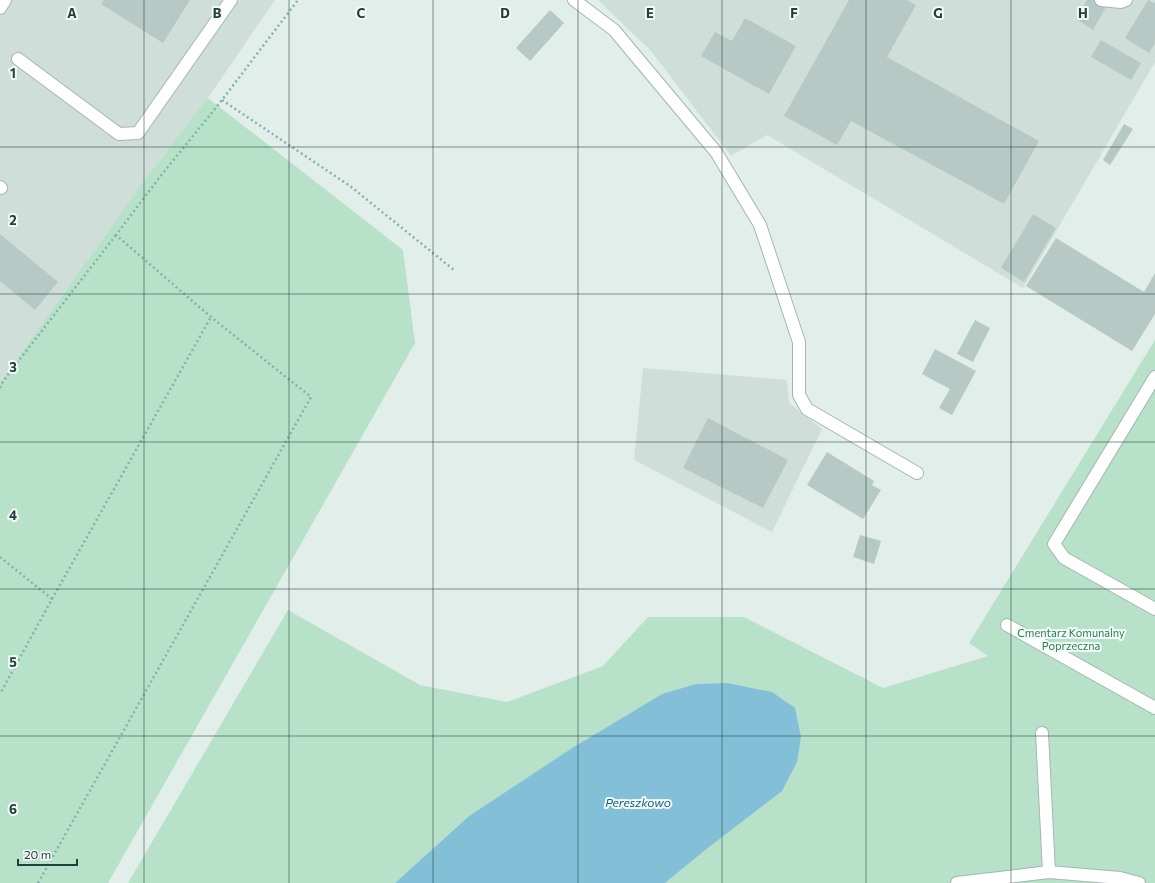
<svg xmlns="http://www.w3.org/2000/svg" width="1155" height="883" font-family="Commissioner,sans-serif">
<rect width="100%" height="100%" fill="#e2eeea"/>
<g fill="#d0ded9">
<polygon points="0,0 275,0 208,98 187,124 140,186 0,383"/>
<polygon points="598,0 1155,0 1155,62 1023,288 767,135 731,156 651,51"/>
<polygon points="643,368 787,380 789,403 822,429 772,532 634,460"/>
</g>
<g fill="#b8e1c9">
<polygon points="208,98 403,250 415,343 108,883 0,883 0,383 140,186 187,124"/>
<polygon points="1155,340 1155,883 665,883 709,847 662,694 572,748 469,816 395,883 128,883 288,610 420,685 507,702 603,666 648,617 744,617 883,688 988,656 969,643"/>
</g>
<polygon fill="#84bfd8" points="727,683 772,692 795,708 801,737 797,762 782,791 709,847 665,883 395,883 469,816 572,748 662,694 696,684"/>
<g fill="#b7c9c4">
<polygon points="104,0 190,0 163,43 101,4"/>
<polygon points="849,0 907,0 916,5 887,57 1039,141 1004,204 851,121 837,145 784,116"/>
<polygon points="1087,0 1110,0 1093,30 1076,19"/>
<polygon points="1148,0 1155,3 1155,43 1149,53 1125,38"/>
<polygon points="550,10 564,23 530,61 516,48"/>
<polygon points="745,18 796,46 769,94 701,56 715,32 732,41"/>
<polygon points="1101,40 1141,63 1131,80 1091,57"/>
<polygon points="1124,124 1133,129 1110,165 1103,160"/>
<polygon points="1033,214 1056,228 1024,282 1001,268"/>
<polygon points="0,234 58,282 35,310 0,281"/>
<polygon points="1056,238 1144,292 1155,273 1155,314 1132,351 1026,286"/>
<polygon points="975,320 990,328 973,362 957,354"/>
<polygon points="935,349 976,371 952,415 939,408 950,389 922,374"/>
<polygon points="708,418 788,460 763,508 683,468"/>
<polygon points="827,452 874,481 872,485 881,490 863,519 807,485"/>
<polygon points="860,535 881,541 874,564 853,557"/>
</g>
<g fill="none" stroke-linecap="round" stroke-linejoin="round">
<g stroke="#a4b6b2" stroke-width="14">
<g id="minor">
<polyline points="574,0 614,30 716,152 760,225 799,342 799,395 807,409 917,473"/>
<polyline points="1101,0 1121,2 1126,0"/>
<polyline points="0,8 5,0"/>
<polyline points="18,59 119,134 138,133 231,0"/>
<polyline points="0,187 1,188"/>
<polyline points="1155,377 1054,544 1064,558 1155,609"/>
<polyline points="1007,625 1155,708"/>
<polyline points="1042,733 1049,872"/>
<polyline points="957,883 1049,872 1120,878 1139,883"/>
</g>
</g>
<g stroke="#7fb4ab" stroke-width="2.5" stroke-dasharray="2 3" stroke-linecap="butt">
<polyline points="222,100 350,186 454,270"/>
<polyline points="0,388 3,381 116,235"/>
<polyline points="0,557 52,599 0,694"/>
<polyline points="52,599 211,317"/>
<polyline points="38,883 311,397 211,317 116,235 159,178 222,100 298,0"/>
</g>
<use href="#minor" stroke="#fff" stroke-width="12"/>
</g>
<path fill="none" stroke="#20403c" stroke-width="1" stroke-opacity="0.55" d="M 144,0 L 144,883M 289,0 L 289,883M 433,0 L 433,883M 578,0 L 578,883M 722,0 L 722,883M 866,0 L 866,883M 1011,0 L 1011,883M 0,147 L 1155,147M 0,294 L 1155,294M 0,442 L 1155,442M 0,589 L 1155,589M 0,736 L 1155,736"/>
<g text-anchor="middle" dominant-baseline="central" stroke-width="4" stroke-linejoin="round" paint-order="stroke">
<g font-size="11" fill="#267c54" stroke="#f3faf7">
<text x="1071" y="632">Cmentarz Komunalny<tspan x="1071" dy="13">Poprzeczna</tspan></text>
</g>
<g font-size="12" font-style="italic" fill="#136083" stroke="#f3faf7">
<text x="638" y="802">Pereszkowo</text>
</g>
</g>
<g font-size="13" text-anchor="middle" font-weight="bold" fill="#20403c" stroke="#f3faf7" stroke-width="4" stroke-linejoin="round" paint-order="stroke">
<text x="72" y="18">A</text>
<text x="217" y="18">B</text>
<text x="361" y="18">C</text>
<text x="505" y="18">D</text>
<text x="650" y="18">E</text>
<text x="794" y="18">F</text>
<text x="938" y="18">G</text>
<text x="1083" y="18">H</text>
<text x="13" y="78">1</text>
<text x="13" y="225">2</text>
<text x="13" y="372">3</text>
<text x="13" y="520">4</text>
<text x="13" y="667">5</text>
<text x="13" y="814">6</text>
</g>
<path d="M18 859v6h59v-6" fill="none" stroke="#20403c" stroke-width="2"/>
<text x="24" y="859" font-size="12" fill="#20403c" stroke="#f3faf7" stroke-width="3" paint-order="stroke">20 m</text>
</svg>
